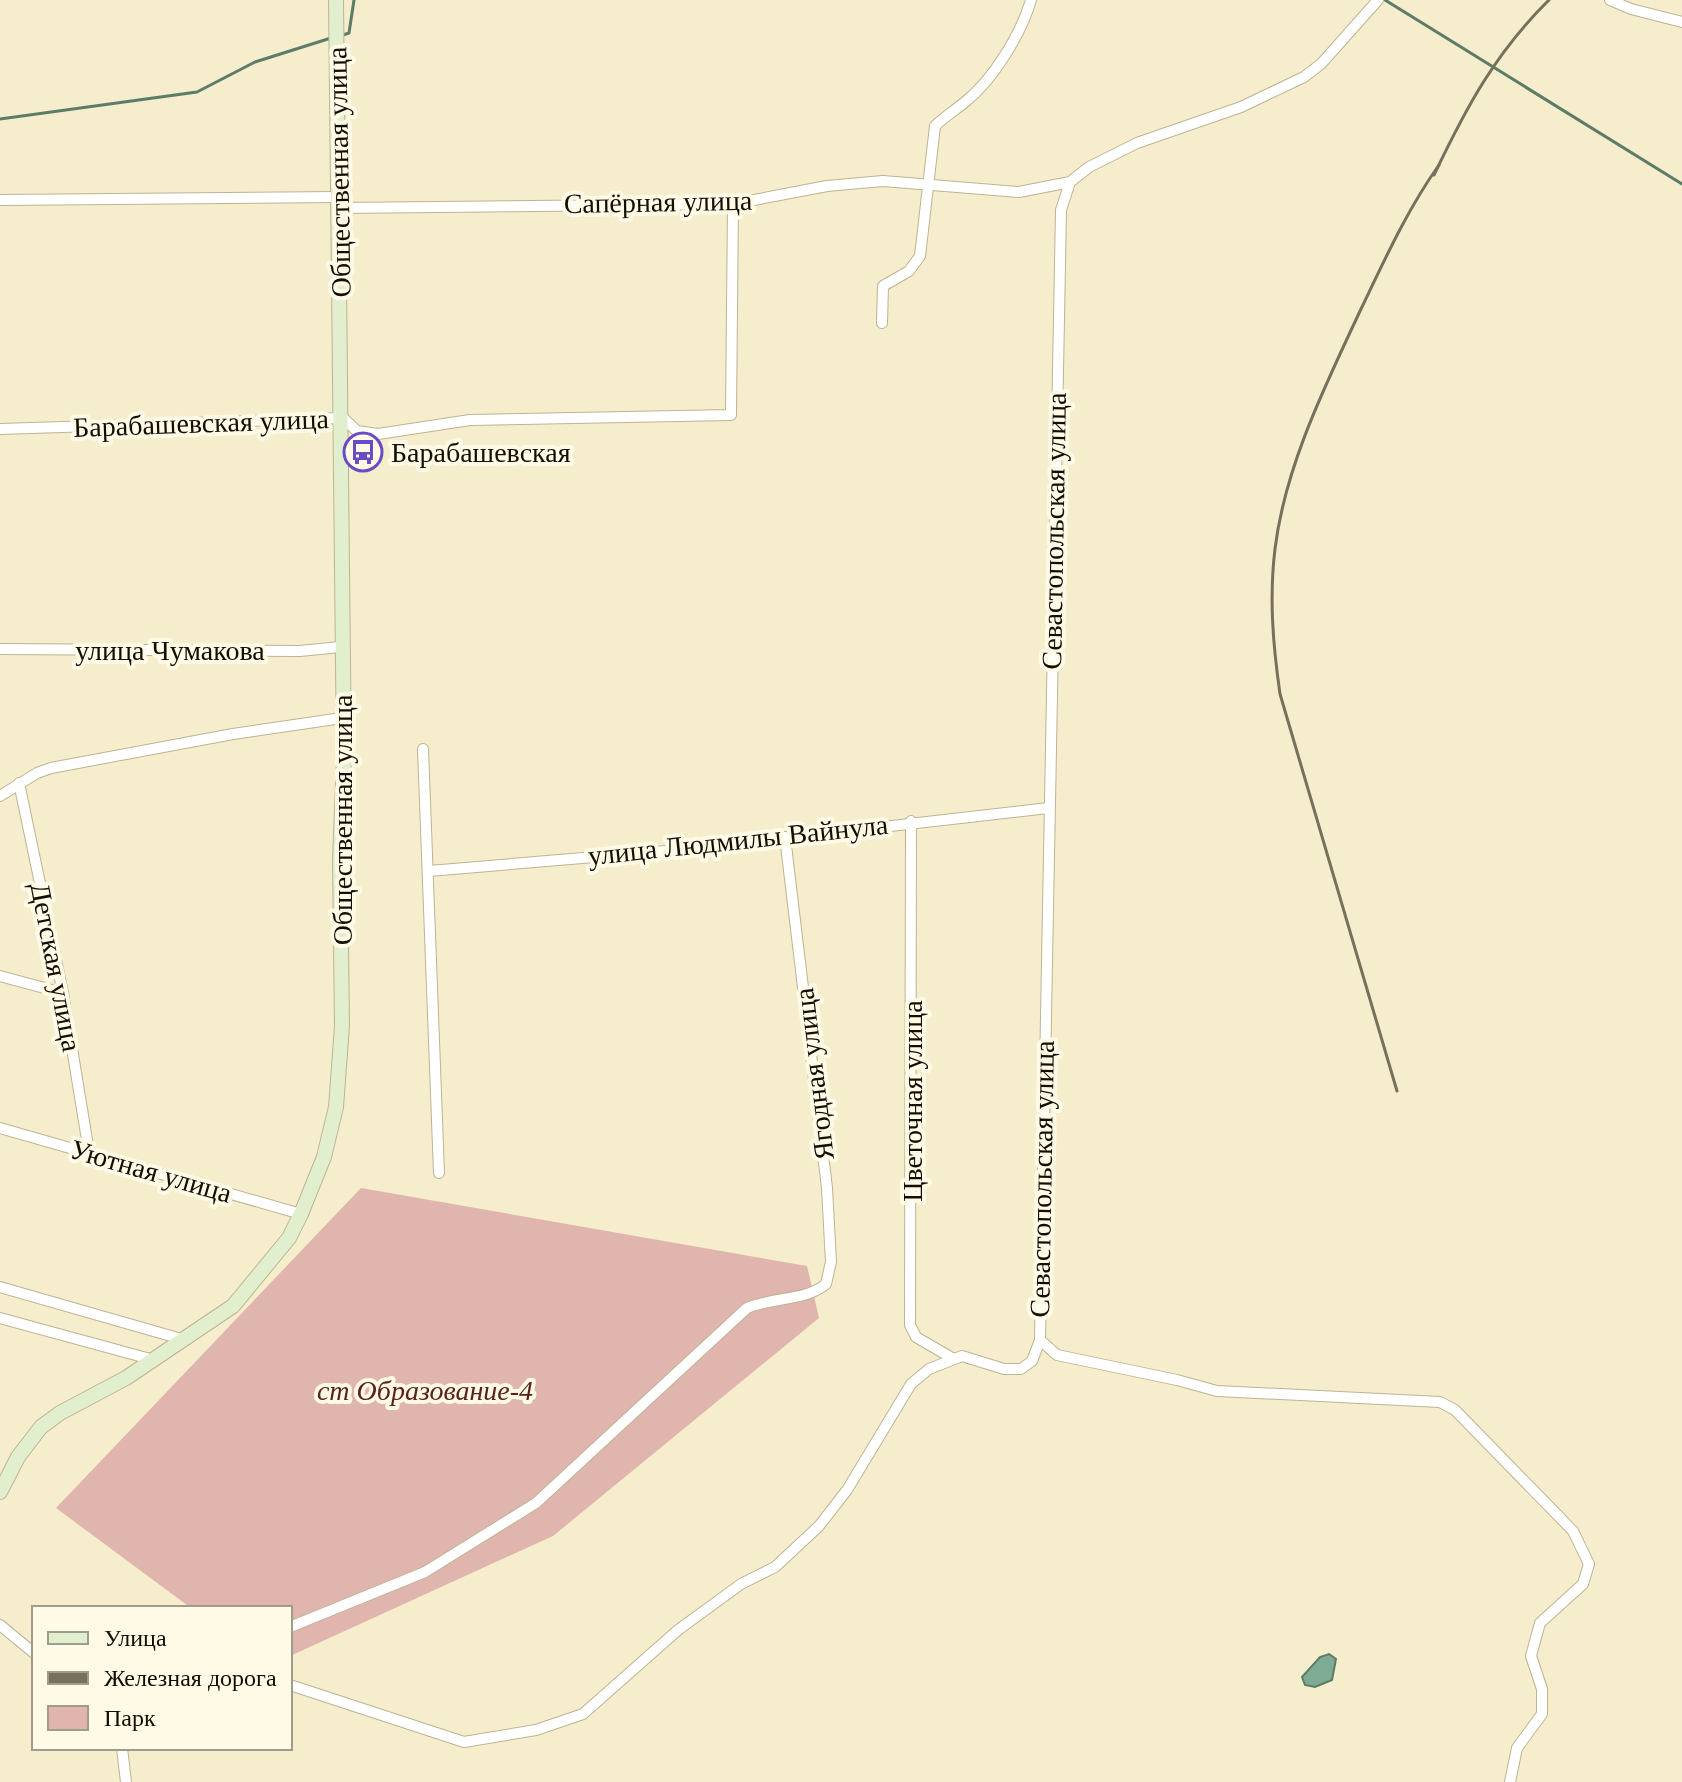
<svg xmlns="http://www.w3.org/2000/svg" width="1682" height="1782" font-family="Georgia,serif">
<rect width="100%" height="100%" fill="#f5edcc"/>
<polygon fill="#e0b5ad" points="361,1188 807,1266 819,1318 553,1536 290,1656 290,1608 191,1608 56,1508"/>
<polygon fill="#7eab93" stroke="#5d7c68" stroke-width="2" points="1329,1654 1336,1659 1332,1680 1315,1687 1305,1685 1302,1677 1320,1657"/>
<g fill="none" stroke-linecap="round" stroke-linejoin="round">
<g stroke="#5d7c68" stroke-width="3">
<polyline points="1385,0 1682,184"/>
<polyline points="343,35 349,33 354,0"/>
<polyline points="0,119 197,92 255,62 331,38"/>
</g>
<g stroke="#bcb494" stroke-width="12">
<g id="street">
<polyline points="1610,0 1631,9 1682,22"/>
<polyline points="1070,182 1061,210 1040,1340 1057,1355 1177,1380 1217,1391 1440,1402 1455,1410 1573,1531 1589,1564 1583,1584 1540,1623 1531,1656 1542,1689 1542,1714 1517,1748 1510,1782"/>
<polyline points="0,200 339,197"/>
<polyline points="339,208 733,204 827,186 883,181 1019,192 1070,182 1089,167 1137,143 1241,107 1304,77 1321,64 1378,0"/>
<path d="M 882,323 L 883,286 L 909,271 L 920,256 L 935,126 C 944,117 954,111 965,102 C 993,80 1021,34 1031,0"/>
<polyline points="0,429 343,418 357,431 378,434 470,420 731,415 733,204"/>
<polyline points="0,649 300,651 340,647"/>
<polyline points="423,749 439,1173"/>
<polyline points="19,783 63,993 89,1152"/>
<polyline points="0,796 37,773 51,768 233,734 342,718"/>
<polyline points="911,821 910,1325 916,1337 952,1358"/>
<polyline points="429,871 690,849 1048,808"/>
<polyline points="0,976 63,993"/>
<polyline points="0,1128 301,1214"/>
<polyline points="0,1287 185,1340"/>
<polyline points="0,1318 154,1360"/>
<polyline points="0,1625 34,1653"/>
<path d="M 290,1627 L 425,1572 L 536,1503 L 747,1308 C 772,1297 806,1301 826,1284 L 831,1262 L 827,1188 L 785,837"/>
<polyline points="290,1685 464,1742 536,1730 583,1714 678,1630 741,1584 775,1567 819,1526 847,1490 911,1384 929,1369 962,1356 1004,1369 1021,1369 1032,1361 1040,1340"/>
<polyline points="122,1748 126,1782"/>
</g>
</g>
<g stroke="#bcb494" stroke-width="16">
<polyline id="secondary" points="0,1492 18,1457 41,1427 60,1413 126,1378 233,1306 289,1238 301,1214 324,1157 336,1107 342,1026 340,860 344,758 336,0"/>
</g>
<use href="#street" stroke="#fff" stroke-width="10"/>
<use href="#secondary" stroke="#e1efcf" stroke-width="14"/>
<g stroke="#76705c" stroke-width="3">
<path d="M 1434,175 C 1466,108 1495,53 1549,0"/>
<path d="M 1397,1091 L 1280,694 C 1273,645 1269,598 1275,549 C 1285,466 1326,384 1361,309 C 1385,259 1407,210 1439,165"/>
</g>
</g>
<defs>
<g id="bus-ring" transform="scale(2)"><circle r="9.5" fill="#fffae6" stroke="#694cc5" stroke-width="1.5"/><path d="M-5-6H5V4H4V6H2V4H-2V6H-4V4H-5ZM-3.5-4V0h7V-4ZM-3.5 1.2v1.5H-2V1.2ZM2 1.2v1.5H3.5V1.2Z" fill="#694cc5"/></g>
</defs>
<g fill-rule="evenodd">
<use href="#bus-ring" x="363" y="452"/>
</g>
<g text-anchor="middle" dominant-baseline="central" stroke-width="8" stroke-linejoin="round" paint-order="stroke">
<g font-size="28" fill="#110e04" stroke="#fffae6">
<text transform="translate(339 172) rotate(-91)">Общественная улица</text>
<text transform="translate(658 202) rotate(-1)">Сапёрная улица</text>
<text transform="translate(201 423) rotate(-2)">Барабашевская улица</text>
<text transform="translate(1054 531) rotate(-89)">Севастопольская улица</text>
<text x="170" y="650">улица Чумакова</text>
<text transform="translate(342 820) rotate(-90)">Общественная улица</text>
<text transform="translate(738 840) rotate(-6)">улица Людмилы Вайнула</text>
<text transform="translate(56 967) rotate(79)">Детская улица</text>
<text transform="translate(814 1074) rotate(-97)">Ягодная улица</text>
<text transform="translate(912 1101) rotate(-90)">Цветочная улица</text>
<text transform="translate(151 1171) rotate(16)">Уютная улица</text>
<text transform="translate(1042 1179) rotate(-89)">Севастопольская улица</text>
</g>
<g font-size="28" fill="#110e04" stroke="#fffae6" text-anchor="start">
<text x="391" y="452">Барабашевская</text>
</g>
<g font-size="28" font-style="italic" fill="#5c211a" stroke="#fffae6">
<text x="425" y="1390">ст Образование-4</text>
</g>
</g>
<rect x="32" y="1606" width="260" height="144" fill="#fffae6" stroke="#a09c8c" stroke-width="2"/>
<rect x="48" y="1632" width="40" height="12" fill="#e1efcf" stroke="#a09c8c" stroke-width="2"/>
<text x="104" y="1646" font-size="24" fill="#110e04">Улица</text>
<rect x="48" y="1672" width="40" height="12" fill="#76705c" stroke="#a09c8c" stroke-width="2"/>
<text x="104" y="1686" font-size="24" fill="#110e04">Железная дорога</text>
<rect x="48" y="1706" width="40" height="24" fill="#e0b5ad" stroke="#a09c8c" stroke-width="2"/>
<text x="104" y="1726" font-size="24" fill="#110e04">Парк</text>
</svg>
